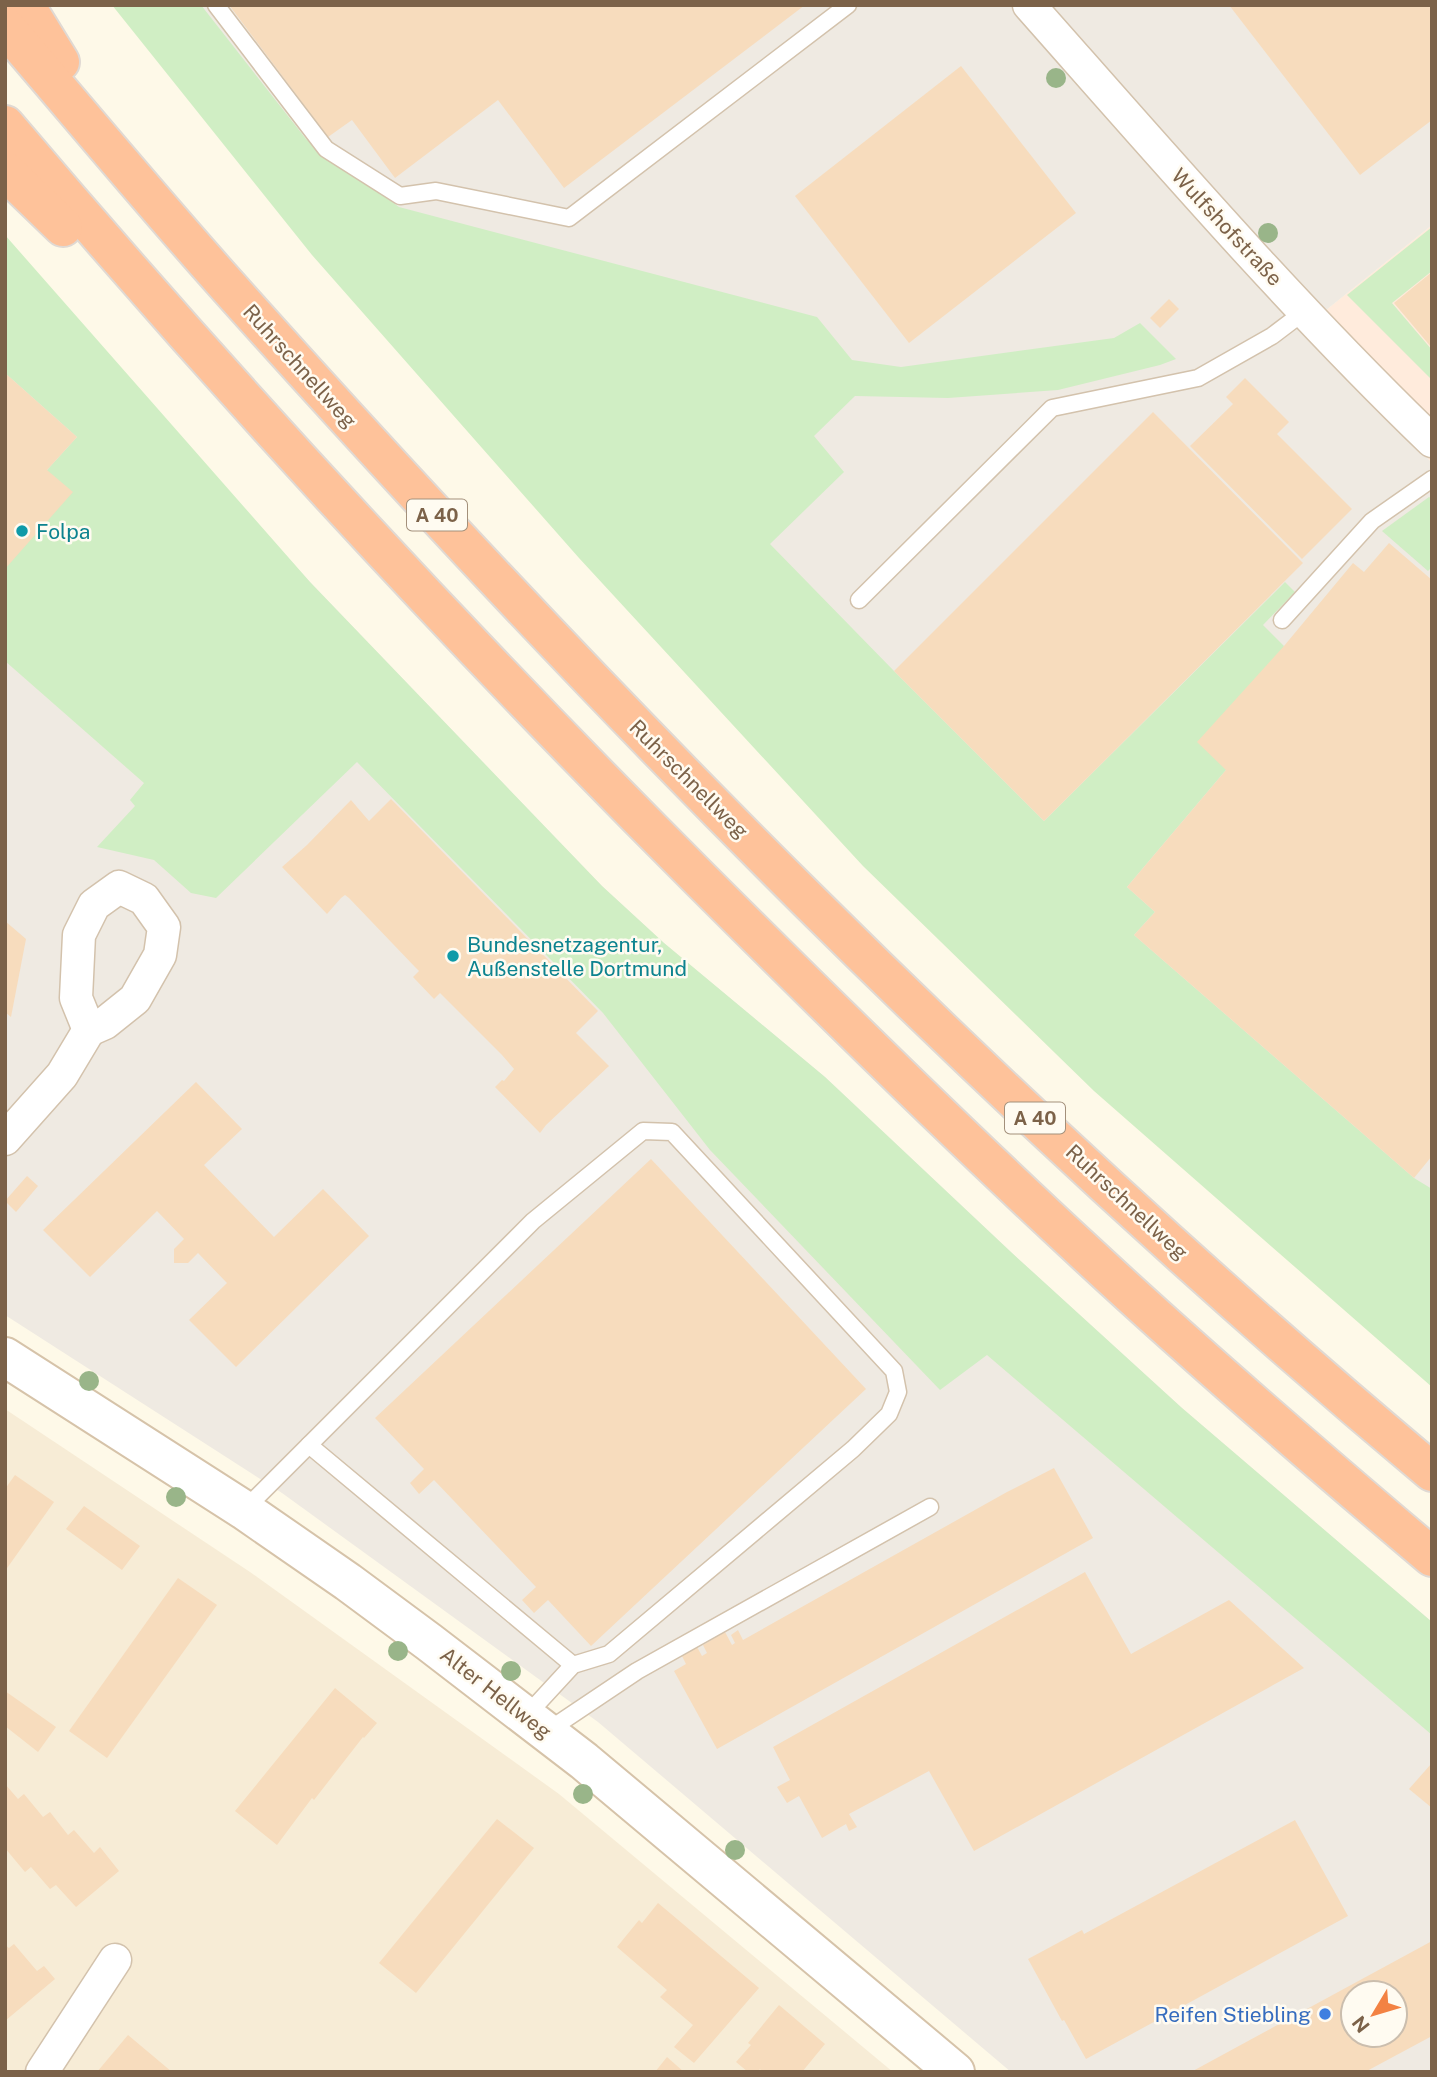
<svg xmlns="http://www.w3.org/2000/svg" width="1437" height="2077" font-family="'Public Sans',sans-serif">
<rect width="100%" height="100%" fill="#fef9e8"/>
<polygon fill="#f7ecd6" points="5,1409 250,1572 559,1794 893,2072 5,2072"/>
<polygon fill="#ffebdc" points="1432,225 1432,463 1305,327"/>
<g fill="#efeae2" fill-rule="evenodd">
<polygon points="188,5 1432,5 1432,225 1305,327 1432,463 1432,1200 1192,1004 302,151"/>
<path d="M 5,244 L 310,582 L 602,886 L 664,943 L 825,1077 L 1012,1253 L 1182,1408 L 1432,1622 L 1432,2072 L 1011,2072 L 598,1722 L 282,1493 L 5,1315 ZM 1353,1993 L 1395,1993 L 1395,2035 L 1353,2035 Z"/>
</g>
<g fill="#d0eec4">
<polygon points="112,5 201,5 306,139 399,207 817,317 852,360 901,367 1114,338 1140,323 1176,359 1160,365 1058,390 948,398 855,396 814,436 844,472 770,544 894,671 1044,821 1285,582 1295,592 1263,625 1284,646 1226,770 1127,887 1155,912 1134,935 1414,1178 1432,1189 1432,1387 1094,1091 863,866 579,558 312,255"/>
<polygon points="1432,227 1432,271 1392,303 1432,350 1432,380 1347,295"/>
<polygon points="5,235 310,582 602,886 664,943 825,1077 1012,1253 1182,1408 1432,1622 1432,1735 987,1355 940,1390 710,1150 603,1013 357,762 216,898 191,893 154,860 97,847 135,806 130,800 144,783 5,661 5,569 47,470 77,437 5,373"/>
<polygon points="1429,497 1432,499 1432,567 1428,571 1382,531"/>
</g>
<g fill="#f7dcbd" fill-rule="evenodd">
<polygon points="229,5 805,5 564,188 498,100 395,178 352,120 328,137"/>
<polygon points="1229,5 1432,5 1432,120 1360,175"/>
<polygon points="961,66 1076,213 909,343 795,196"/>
<polygon points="1432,272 1432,348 1394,303"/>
<polygon points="1169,299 1179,309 1160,328 1150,318"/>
<polygon points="5,373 77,437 47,470 73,492 5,569"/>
<polygon points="1245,378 1289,422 1277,434 1352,509 1302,559 1190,446 1233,404 1226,397"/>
<polygon points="1153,412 1303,563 1044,821 894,671"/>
<polygon points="1389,543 1432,580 1432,1156 1414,1178 1134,935 1155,912 1127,887 1226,770 1197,742 1284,646 1353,563 1364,572"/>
<polygon points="391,799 598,1011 576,1033 609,1066 546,1125 540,1133 495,1087 502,1080 504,1081 514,1069 502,1055 440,993 434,999 413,977 419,971 415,967 349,898 345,895 341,898 327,914 282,867 307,845 351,800 369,821"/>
<polygon points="5,921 26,939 11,1017 5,1012"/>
<polygon points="196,1082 242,1129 204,1165 274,1237 323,1189 369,1236 236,1367 189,1320 227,1283 198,1253 188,1263 174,1263 174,1249 184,1239 157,1211 90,1277 43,1230"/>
<polygon points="651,1159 866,1389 591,1646 548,1600 534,1613 522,1600 536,1587 434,1480 419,1494 410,1483 424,1469 375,1418"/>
<polygon points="27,1176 38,1186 16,1212 5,1201"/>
<polygon points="1054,1468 1093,1538 717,1749 674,1671 686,1664 682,1656 697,1647 702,1656 707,1653 703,1645 725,1632 732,1645 735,1643 731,1635 738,1630 743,1640 1007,1492"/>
<polygon points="15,1475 54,1502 5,1571 5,1489"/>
<polygon points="84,1506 140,1546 122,1570 66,1529"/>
<polygon points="1085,1572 1131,1654 1229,1600 1304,1668 974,1851 929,1771 849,1814 857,1827 849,1831 846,1824 822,1838 799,1796 787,1803 777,1787 790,1780 773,1747"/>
<polygon points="178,1578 217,1605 107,1758 69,1731"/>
<polygon points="335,1688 377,1723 364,1738 363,1737 314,1800 312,1798 277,1845 235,1811"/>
<polygon points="5,1691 56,1727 38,1752 5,1726"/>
<polygon points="1432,1763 1432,1808 1409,1789"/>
<polygon points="5,1784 18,1799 24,1794 43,1817 50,1812 68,1835 74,1830 94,1853 100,1847 119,1871 76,1907 56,1885 50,1889 31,1867 25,1872 5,1848"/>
<polygon points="497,1819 534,1848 416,1993 379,1963"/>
<polygon points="1295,1820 1348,1916 1086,2059 1064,2020 1062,2021 1028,1959 1082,1930 1084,1934"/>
<polygon points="658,1903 759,1988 694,2063 674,2047 693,2025 660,1997 667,1990 617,1947 639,1920 642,1923"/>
<path d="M 1432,1941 L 1432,2036 L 1365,2072 L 1191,2072 ZM 1353,1993 L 1395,1993 L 1395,2035 L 1353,2035 Z"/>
<polygon points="14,1944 37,1971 44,1966 55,1979 5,2021 5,1945 9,1948"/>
<polygon points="779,2005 825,2044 802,2072 762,2072 760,2069 758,2072 748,2072 736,2062 751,2045 748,2043"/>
<polygon points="128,2035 172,2072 97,2072"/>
<polygon points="667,2057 684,2072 655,2072"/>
</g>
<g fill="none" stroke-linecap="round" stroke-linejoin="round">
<g stroke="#d3c2ac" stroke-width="19">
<g id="lane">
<polyline points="216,5 326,149 400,196 436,191 569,218 848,5"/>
<polyline points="859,600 1052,408 1198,378 1272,336 1305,311"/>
<polyline points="1282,620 1372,521 1432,479"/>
<polyline points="309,1445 573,1665"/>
<polyline points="244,1510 533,1221 643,1131 672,1132 894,1371 898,1392 889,1414 853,1449 609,1654 573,1665 526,1716"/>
<polyline points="546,1732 637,1671 930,1507"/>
</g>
</g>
<g stroke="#d3c2ac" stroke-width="35">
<g id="street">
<path d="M 1029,5 C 1160,153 1290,304 1432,441"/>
<polygon points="119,887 144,899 164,927 160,955 135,999 105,1023 89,1030 76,998 79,935 94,905"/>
<polyline points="5,1139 62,1075 89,1030"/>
<polyline points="42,2072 115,1960"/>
</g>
</g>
<g stroke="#d6c3a9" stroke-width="42">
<polyline id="secondary" points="5,1357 244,1510 348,1582 429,1642 584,1761 955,2072"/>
</g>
<g stroke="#e0d9d3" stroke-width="42">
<g id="highway">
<polyline points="25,5 60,62"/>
<path d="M 5,27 C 78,112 150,199 225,283 C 601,704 999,1109 1432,1472"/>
<path d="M 5,125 C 226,386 459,638 701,880 C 828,1007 956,1133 1088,1255 C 1200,1359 1315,1458 1432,1557"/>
<polyline points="5,171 63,227"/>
</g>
</g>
<use href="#lane" stroke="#fff" stroke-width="16"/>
<use href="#street" stroke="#fff" stroke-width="32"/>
<use href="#secondary" stroke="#fff" stroke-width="38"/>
<use href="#highway" stroke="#fec29a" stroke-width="38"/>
</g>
<g fill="#99b589">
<circle cx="1056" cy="78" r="10"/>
<circle cx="1268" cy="233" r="10"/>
<circle cx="89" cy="1381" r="10"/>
<circle cx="176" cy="1497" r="10"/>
<circle cx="398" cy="1651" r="10"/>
<circle cx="511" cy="1671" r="10"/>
<circle cx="583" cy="1794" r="10"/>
<circle cx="735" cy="1850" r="10"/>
</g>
<g fill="#0f9aa8" stroke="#fffbf1" stroke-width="2.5">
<circle cx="22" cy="531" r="7"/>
<circle cx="453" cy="956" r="7"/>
</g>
<circle fill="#3f7fe0" stroke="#fffbf1" stroke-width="2.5" cx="1325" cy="2014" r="7"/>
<g text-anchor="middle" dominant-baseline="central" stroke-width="5" stroke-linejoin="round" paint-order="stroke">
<g fill="#fffbf1" stroke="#a3907b" stroke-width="2">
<rect x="407" y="499.5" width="60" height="31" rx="5"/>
<rect x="1005" y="1102.5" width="60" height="31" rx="5"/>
</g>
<g font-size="19" font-weight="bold" fill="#7c6249">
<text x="437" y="515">A 40</text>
<text x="1035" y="1118">A 40</text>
</g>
<g font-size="21" fill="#7c6249" stroke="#fffbf1">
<text transform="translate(1227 227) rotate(47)">Wulfshofstraße</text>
<text transform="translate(300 366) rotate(48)">Ruhrschnellweg</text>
<text transform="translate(689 779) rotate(45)">Ruhrschnellweg</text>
<text transform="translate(1127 1202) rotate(43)">Ruhrschnellweg</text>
<text transform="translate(496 1693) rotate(38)">Alter Hellweg</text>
</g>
<g font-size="21" fill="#0d838f" stroke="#fffbf1" text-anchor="start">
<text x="36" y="531">Folpa</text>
<text x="467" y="944">Bundesnetzagentur,<tspan x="467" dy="24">Außenstelle Dortmund</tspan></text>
</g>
<g font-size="21" fill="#366cbe" stroke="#fffbf1" text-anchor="end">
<text x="1311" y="2014">Reifen Stiebling</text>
</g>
</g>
<rect width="1437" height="2077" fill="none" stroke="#7c6249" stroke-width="14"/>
<g transform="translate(1374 2014) rotate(232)"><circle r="33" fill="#fffbf1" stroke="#cbbeae" stroke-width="2"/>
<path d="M0-5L12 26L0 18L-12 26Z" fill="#f38243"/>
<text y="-10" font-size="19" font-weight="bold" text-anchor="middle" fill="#7c6249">N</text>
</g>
</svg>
